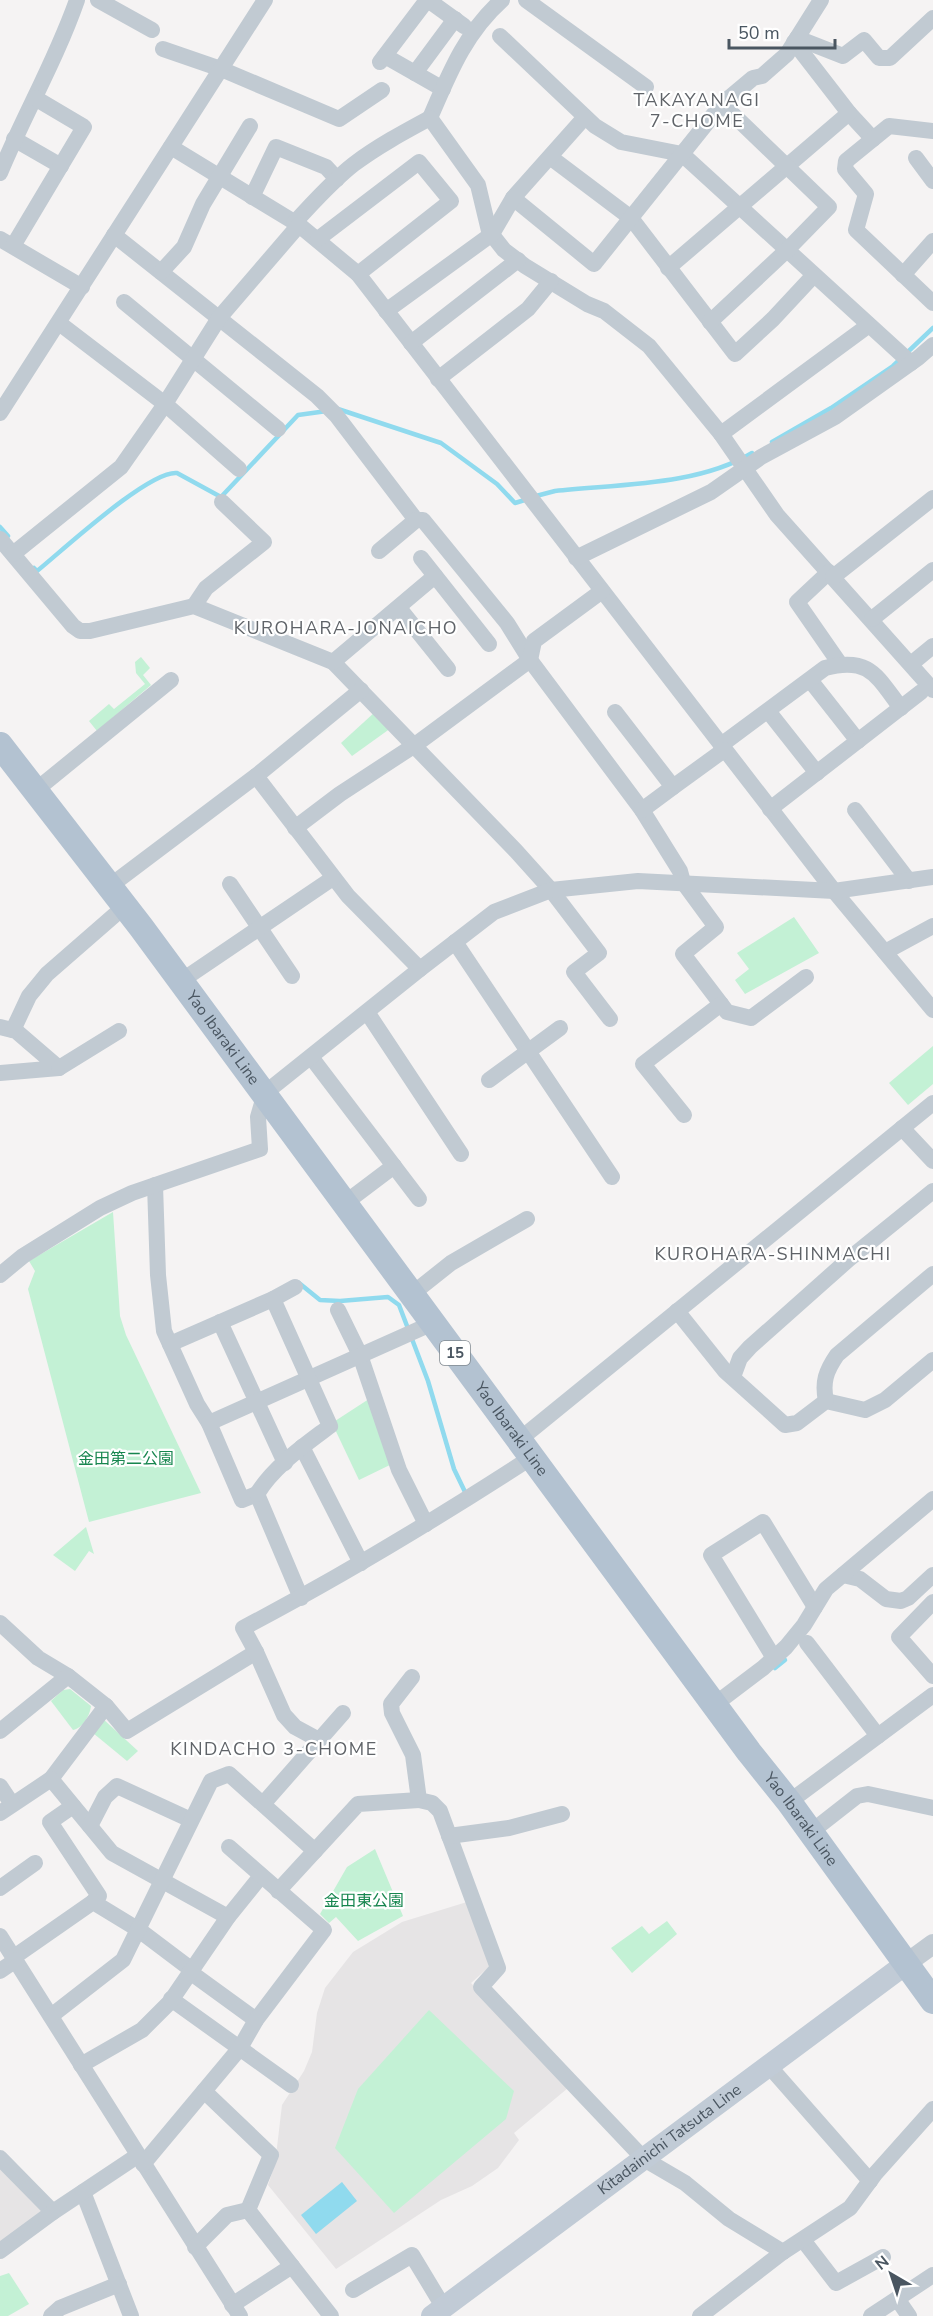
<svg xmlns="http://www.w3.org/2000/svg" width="933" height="2316" font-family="'Nunito Sans','Noto Sans JP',sans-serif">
<rect width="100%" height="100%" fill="#f5f3f3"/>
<g fill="#e6e4e5">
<polygon points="467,1902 490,1966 471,1983 568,2088 514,2133 519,2140 498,2168 472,2186 441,2200 336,2269 268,2185 275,2164 282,2105 304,2071 312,2052 317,2013 325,1988 353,1952 402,1922"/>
<polygon points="0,2161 43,2213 0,2242"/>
</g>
<g fill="#c3f1d5">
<polygon points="141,657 150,668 143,675 151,685 97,731 89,721 109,704 114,709 145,684 136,673 135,662"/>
<polygon points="375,712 391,728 352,756 341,743"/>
<polygon points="794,917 819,953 745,994 735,980 749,969 737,953"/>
<polygon points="933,1046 933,1084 908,1105 889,1083"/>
<polygon points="113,1212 120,1316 126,1335 201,1493 89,1522 28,1289 35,1271 29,1261"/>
<polygon points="372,1397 394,1463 359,1480 332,1423"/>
<polygon points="86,1527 94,1554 89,1551 75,1571 53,1555"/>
<path d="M 70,1689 L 91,1706 C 90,1715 83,1728 73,1730 L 51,1701 L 63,1690 Z"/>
<polygon points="103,1719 138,1751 127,1761 93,1733"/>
<polygon points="375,1849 403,1916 358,1941 336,1917 329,1923 320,1914 347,1867"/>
<polygon points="667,1921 677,1934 632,1973 611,1948 642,1926 649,1934"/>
<polygon points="429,2010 514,2091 506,2119 394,2213 335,2148 358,2089"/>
<polygon points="9,2273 29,2304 8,2316 0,2316 0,2276"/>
</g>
<polygon fill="#90daee" points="342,2182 357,2201 316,2234 301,2215"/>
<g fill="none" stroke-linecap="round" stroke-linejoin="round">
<g stroke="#90daee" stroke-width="4.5">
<polyline points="338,409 441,443 497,484 515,503 528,499"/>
<polyline points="772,442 831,408 893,366 933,328"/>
<path d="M 536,496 L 555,491 C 618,484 697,486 752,453"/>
<polyline points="0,527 8,536"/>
<path d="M 34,568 L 37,571 C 62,551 149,470 177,473 L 221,497 L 298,415 L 327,411"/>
<polyline points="299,1283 320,1300 340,1301 388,1297 399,1305 428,1381 454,1469 466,1494"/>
<polyline points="775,1668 785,1660"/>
</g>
<g stroke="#c1cad2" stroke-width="16">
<polyline points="98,0 152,30"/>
<polyline points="428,0 464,26"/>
<polyline points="526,0 646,87"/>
<polyline points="500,36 595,126 621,142 682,154 911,363"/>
<polyline points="797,38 843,56 864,40 879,58 890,58 933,18"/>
<polyline points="163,49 221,69 339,119 382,90"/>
<polyline points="385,56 443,89"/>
<polyline points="380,62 427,0"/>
<polyline points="415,73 455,19"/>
<polyline points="849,113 873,139"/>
<path d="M 430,118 C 449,74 465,33 502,0"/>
<polyline points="933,131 889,126 846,161 845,169 866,194 856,230 933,303"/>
<polyline points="14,139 61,166"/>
<polyline points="171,147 299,225 358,274 834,891 933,1010"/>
<polyline points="550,157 631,218 735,354 773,319 814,275"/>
<polyline points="916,158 933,181"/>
<path d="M 0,173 C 24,115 56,60 77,0"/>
<polyline points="252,197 276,147 326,167 337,179"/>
<polyline points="513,198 594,264 722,104 753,78 762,76 787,54 821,0"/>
<path d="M 294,223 C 313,203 332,181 354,164 C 378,146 404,132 430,118 L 478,185 L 489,231 L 504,250 L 525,266 L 587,304 L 604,311 L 649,346 L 721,434 L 777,515 L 933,690"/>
<polyline points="114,235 317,396 336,415 416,520 379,551"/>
<polyline points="0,239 82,287"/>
<polyline points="318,239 419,162 451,201 358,274"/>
<polyline points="13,246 84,127 35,98"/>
<polyline points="668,268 849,113 794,42"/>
<polyline points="161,272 184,247 203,204 250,126"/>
<polyline points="903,275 933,241"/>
<polyline points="124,302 278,429"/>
<polyline points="386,311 492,234 513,198 585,117"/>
<polyline points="710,322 787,250 829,207 722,104"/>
<polyline points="59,323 165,404 239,469"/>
<polyline points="411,343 518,260"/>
<polyline points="438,379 528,309 551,281"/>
<polyline points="0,413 265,0"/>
<polyline points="721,434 869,325"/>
<polyline points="416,520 423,520 507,623 530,660 642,810 680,871 683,882 716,927 683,954 721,1004"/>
<polyline points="0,539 73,626 80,631 90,631 194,606 333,662 516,851 551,890 599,953 574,972 610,1019"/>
<polyline points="13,554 121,467 163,407 219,318 299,225"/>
<polyline points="421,558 489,644"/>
<polyline points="576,558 711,492 761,457 835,417 918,358 933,345"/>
<polyline points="829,572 797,602 840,664"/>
<polyline points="833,577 933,498"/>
<polyline points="194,606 206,588 264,542 222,502"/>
<polyline points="399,608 448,669"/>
<polyline points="872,619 933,570"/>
<polyline points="333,662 435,576"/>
<polyline points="911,664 933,646"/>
<polyline points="810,680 858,741"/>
<polyline points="768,711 817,773"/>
<polyline points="615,712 673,787 642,810"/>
<path d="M 721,745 L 825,668 C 870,656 877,677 901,708"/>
<polyline points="256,776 348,896 420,969"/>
<polyline points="673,787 724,750"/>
<polyline points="36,790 171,680"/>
<polyline points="770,809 921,692"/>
<polyline points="855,810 909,881"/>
<polyline points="295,828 340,794 415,745 530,660 534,641 602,591"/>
<polyline points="230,884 292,976"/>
<polyline points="110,886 256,776 361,690"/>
<polyline points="455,942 612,1177"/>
<polyline points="885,952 933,926"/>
<polyline points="181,981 333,878"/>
<polyline points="367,1012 461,1154"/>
<polyline points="0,1027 16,1031 59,1068 0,1073"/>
<polyline points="13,1030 29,996 47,974 125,906"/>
<polyline points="311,1057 419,1199"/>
<polyline points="59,1068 119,1031"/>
<polyline points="489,1080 560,1028"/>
<polyline points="684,1115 643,1064 721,1004 727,1012 751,1018 806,977"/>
<polyline points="902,1128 933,1161"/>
<polyline points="155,1185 158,1275 164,1331 197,1404 209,1423 242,1500 257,1494 301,1598"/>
<polyline points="345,1203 394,1166"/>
<polyline points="0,1275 23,1256 100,1208 132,1193 260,1149 258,1117 265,1093 420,969 494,912 551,890 638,881 834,891 933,877"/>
<polyline points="412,1294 451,1263 527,1219"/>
<polyline points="338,1310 360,1355 399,1470 426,1524"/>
<polyline points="677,1311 725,1371 785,1425 797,1423 826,1401 865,1410 885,1400 933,1360"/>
<polyline points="220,1322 285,1463"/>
<polyline points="170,1344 273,1299 295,1287"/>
<polyline points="733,1377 740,1358 750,1347 849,1259 933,1191"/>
<path d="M 826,1401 C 822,1382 826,1371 837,1355 L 933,1274"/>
<polyline points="209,1423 433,1323"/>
<polyline points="519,1440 933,1103"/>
<polyline points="302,1447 361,1563"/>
<path d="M 257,1494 C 274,1466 305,1445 330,1426 L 273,1299"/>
<polyline points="843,1575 860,1579 886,1599 901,1601 908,1598 933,1575"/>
<polyline points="933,1602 899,1637 933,1676"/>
<polyline points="0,1623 38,1658 68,1676 106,1706 51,1779 0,1813"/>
<polyline points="807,1643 878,1736"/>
<polyline points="774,1658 711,1555 763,1522 815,1607"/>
<polyline points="412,1677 391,1704 392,1713 413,1755 419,1800 432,1803 440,1811 498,1968 481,1987 644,2159 685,2183 729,2219 783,2252"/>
<polyline points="714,1705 763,1668 786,1647 804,1625 826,1589 933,1499"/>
<polyline points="106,1706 127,1731 256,1652"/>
<polyline points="0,1731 68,1676"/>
<path d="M 319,1740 L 295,1727 L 284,1715 L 256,1652 L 243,1628 C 342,1576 438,1518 532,1457"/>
<polyline points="51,1779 112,1853 228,1917"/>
<polyline points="0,1786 12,1804"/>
<polyline points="789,1802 933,1695"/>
<polyline points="263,1804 343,1713"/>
<polyline points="73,1806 50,1822 99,1896 93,1902"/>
<polyline points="90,1826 105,1797 117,1786 191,1820"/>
<polyline points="811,1832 857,1796 868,1794 933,1808"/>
<polyline points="449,1836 509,1828 562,1814"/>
<polyline points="0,1888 35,1863"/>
<polyline points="278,1891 358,1804 419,1800"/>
<polyline points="0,1936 240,2316"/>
<polyline points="14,1957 93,1902 139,1930 192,1970"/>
<polyline points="0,1971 16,1960"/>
<polyline points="190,1972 256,2020"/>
<polyline points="171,1999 291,2085"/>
<polyline points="51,2016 123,1960 211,1781 229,1774 315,1851"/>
<polyline points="81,2065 142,2030 170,2002 228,1917 261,1876"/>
<polyline points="769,2066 870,2181"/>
<polyline points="204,2091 271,2155 248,2210 331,2316"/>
<polyline points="0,2158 53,2212"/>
<polyline points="143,2164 240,2048 256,2020 324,1930 229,1847"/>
<polyline points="83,2192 131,2316"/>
<polyline points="803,2240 836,2283 883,2257"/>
<polyline points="195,2247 227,2215 248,2210"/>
<polyline points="0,2251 53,2212 137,2156"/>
<polyline points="353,2290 412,2255 444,2308"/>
<polyline points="898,2300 909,2316"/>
<polyline points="232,2305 292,2266"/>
<polyline points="51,2316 60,2308 119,2284"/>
<polyline points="700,2316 783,2252 850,2208 875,2174 933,2109"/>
<polyline points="871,2316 933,2275"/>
</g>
<polyline stroke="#c1cad2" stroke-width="20" points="907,1963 933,1944"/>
<path stroke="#c1cbd6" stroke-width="22" id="s1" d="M 432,2316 L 907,1963"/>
<path stroke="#b3c2d1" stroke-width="26" id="s2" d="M 0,745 L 141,927 L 749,1752 L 789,1802 L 933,2001"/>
</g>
<g text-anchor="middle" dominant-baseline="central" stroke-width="4.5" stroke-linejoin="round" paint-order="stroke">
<rect fill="#fff" stroke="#808990" stroke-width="1.5" x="440" y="1341" width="30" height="24" rx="4.5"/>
<g font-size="15" font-weight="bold" fill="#4a5661">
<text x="455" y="1353">15</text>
</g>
<g font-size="16" fill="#4a5661" stroke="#fff">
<text stroke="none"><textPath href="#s2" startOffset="368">Yao Ibaraki Line</textPath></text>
<text stroke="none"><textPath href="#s2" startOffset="854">Yao Ibaraki Line</textPath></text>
<text stroke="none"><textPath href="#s2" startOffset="1340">Yao Ibaraki Line</textPath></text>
<text stroke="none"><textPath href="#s1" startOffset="296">Kitadainichi Tatsuta Line</textPath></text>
</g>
<g font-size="16" fill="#17864f" stroke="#fff">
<text x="126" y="1459">金田第二公園</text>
<text x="364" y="1901">金田東公園</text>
</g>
<g font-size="18" letter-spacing="1.5" fill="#5f6368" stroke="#fff">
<text x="697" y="100">TAKAYANAGI<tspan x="697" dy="21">7-CHOME</tspan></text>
<text x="346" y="628">KUROHARA-JONAICHO</text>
<text x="773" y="1254">KUROHARA-SHINMACHI</text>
<text x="274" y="1749">KINDACHO 3-CHOME</text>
</g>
</g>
<g transform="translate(891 2274) rotate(321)" stroke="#ffffff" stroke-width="4.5" paint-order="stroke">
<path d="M0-4.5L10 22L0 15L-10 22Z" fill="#4a5661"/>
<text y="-9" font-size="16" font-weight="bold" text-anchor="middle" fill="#4a5661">N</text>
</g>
<path d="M729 39v9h106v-9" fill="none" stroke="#4a5661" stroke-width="3"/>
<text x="738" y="39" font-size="18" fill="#4a5661" stroke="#ffffff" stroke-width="4.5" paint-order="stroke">50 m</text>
</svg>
